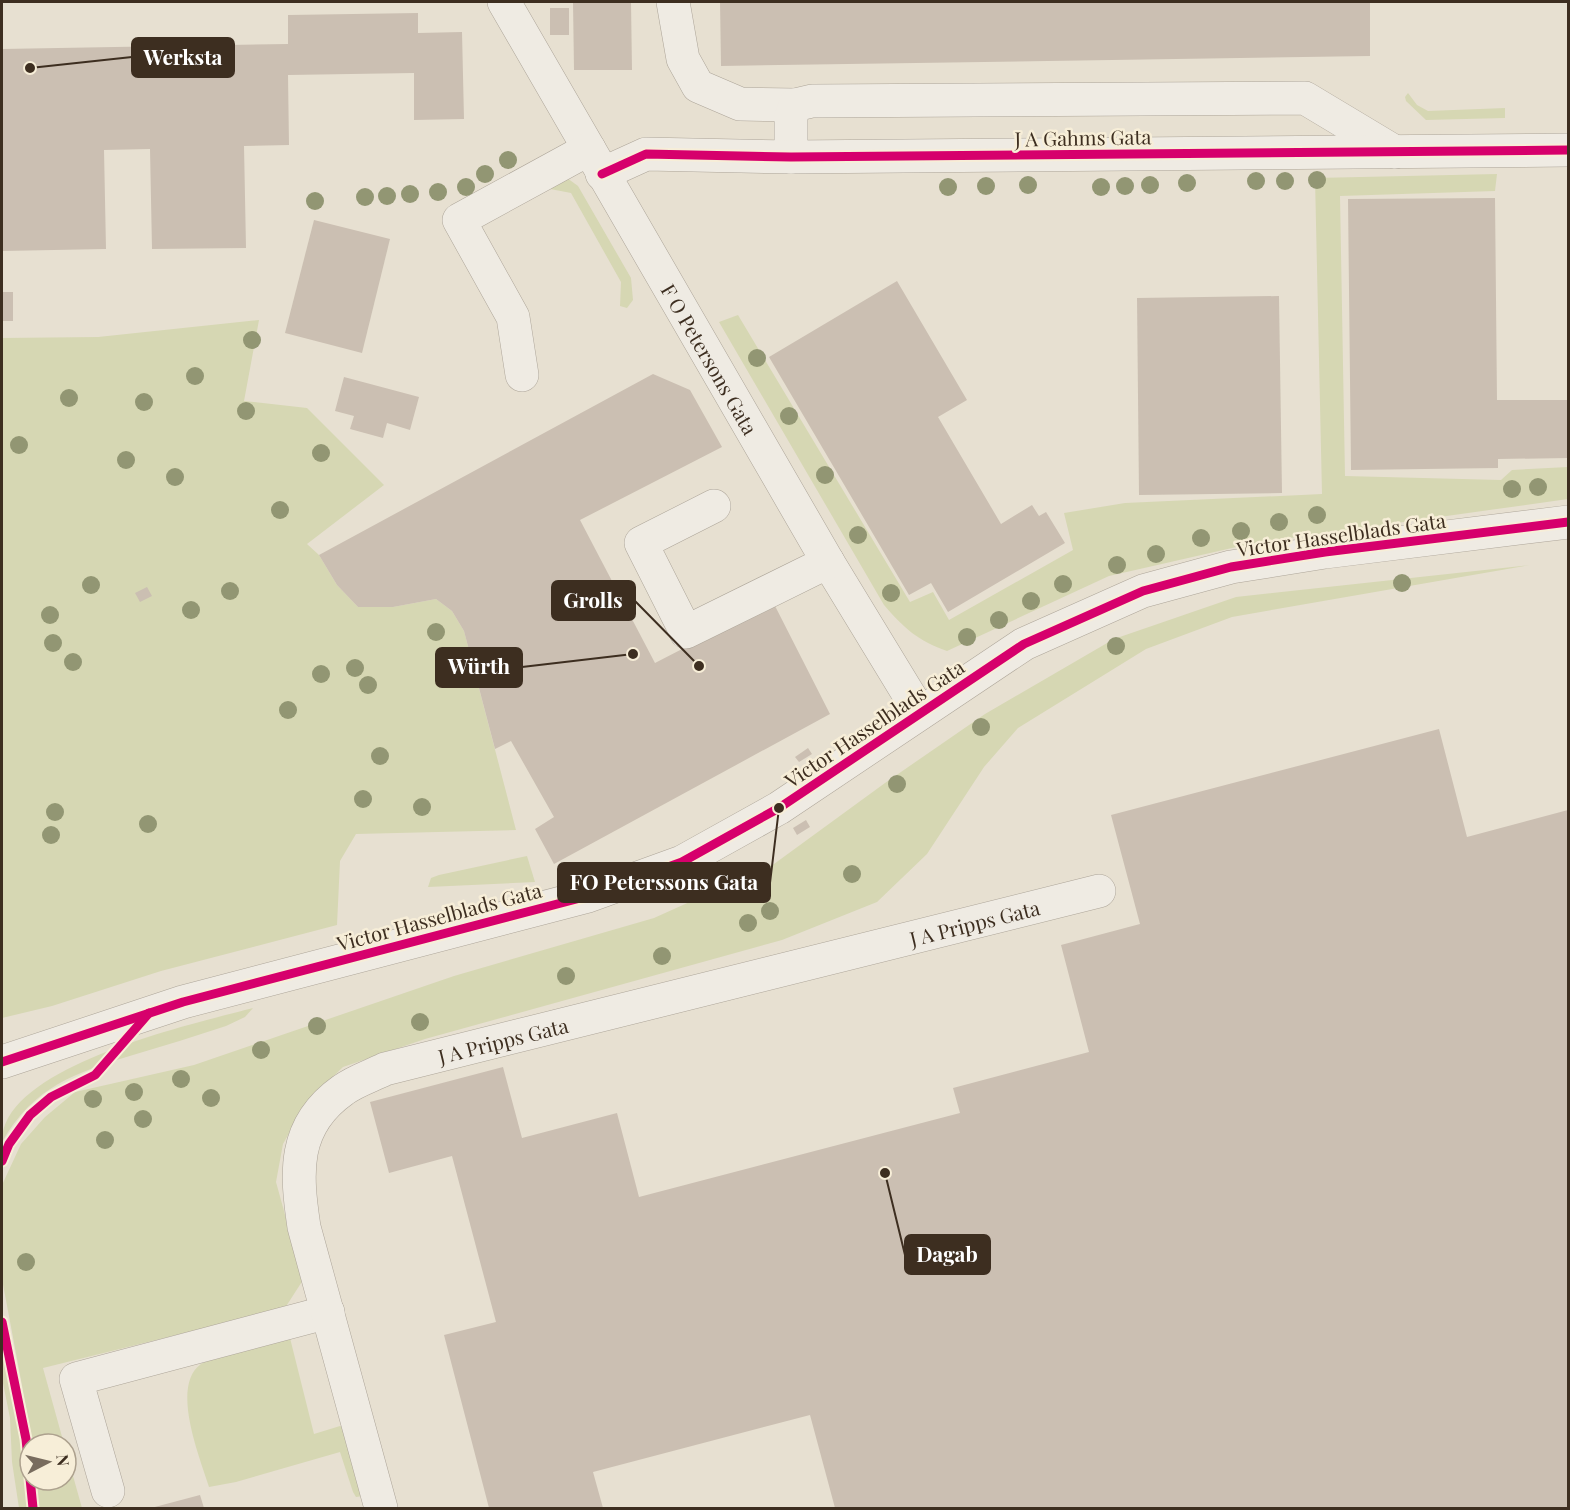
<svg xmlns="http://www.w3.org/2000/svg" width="1570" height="1510" font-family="'Playfair Display',serif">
<rect width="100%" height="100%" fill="#e7e0d1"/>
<g fill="#d6d7b3">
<polygon points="1408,93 1417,105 1428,111 1505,108 1505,118 1426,120 1406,101 1405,97"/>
<path d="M 1497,174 L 1495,191 L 1340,196 L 1345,476 L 1501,480 L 1512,470 L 1568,467 L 1568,499 L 1254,543 L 1109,576 L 947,651 C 918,641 904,628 884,605 L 719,322 L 738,315 L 910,602 L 933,592 L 949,620 L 1073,550 L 1064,513 L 1125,503 L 1322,494 L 1315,178 Z"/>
<polygon points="567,178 578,186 631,278 633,300 627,308 620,306 621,282 571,193 540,187"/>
<polygon points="259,320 244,401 307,408 384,485 307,544 319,555 337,585 358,607 393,607 436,599 452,611 464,631 516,830 356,834 340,861 337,925 161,971 52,1006 2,1018 2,338 98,337"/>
<polygon points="1530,565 1232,617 1146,649 1018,728 984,767 927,854 877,902 782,940 425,1039 343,1067 306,1103 283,1144 276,1182 303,1280 285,1308 43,1368 64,1444 33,1444 2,1279 2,1185 21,1144 45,1117 75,1092 194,1065 454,976 654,918 774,864 885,783 985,714 1114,639 1236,597"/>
<polygon points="527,856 535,882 428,887 431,878 439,875"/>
<path d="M 253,1008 L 245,1017 L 226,1026 C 195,1036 164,1046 133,1055 C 75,1073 34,1086 2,1142 C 1,1066 193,1024 253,1008 Z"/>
<path d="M 290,1338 L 314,1434 L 340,1426 L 344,1427 L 363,1496 L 356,1497 L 353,1492 L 340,1452 L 236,1482 L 209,1487 C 200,1458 170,1386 201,1364 C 214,1355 272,1343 290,1338 Z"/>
<polygon points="2,1342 19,1420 28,1508 19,1508 12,1462 10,1418 2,1378"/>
<polygon points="66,1451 82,1508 38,1508 36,1480 66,1480"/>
</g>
<g fill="#cbbfb2">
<polygon points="573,2 631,2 632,70 574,70"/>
<polygon points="720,2 1370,2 1370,56 721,66"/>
<rect x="550" y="8" width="19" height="27"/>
<polygon points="418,13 418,33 462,32 464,119 414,120 414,73 288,75 289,145 244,146 246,248 152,249 150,149 104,150 106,249 2,251 2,49 288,44 288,15"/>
<polygon points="1495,198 1497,400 1568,400 1568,458 1498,459 1498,468 1351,470 1348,199"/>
<polygon points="314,220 390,239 362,353 285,333"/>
<polygon points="897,281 967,400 938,417 1001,524 1032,505 1039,516 1046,512 1065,543 948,612 931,583 909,595 769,357"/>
<rect x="2" y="292" width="11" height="29"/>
<polygon points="1279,296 1282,493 1139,495 1137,298"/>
<polygon points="653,374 690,390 722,447 580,520 655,663 773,602 830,714 554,864 535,829 554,817 511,741 495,749 464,631 452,611 436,599 393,607 358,607 337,585 319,555"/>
<polygon points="344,377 419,397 410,430 387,423 383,438 350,429 354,416 335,411"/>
<polygon points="147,587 152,596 140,602 135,593"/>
<polygon points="1439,729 1467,837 1568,810 1568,1508 835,1508 810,1415 593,1472 603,1508 489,1508 444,1335 496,1322 452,1156 389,1173 370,1102 503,1067 522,1138 617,1113 639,1197 960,1113 953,1088 1089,1052 1061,945 1140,924 1111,815"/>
<polygon points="808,748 812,754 799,762 795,757"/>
<polygon points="806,820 810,827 797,835 793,828"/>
<polygon points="200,1495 204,1508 151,1508"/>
</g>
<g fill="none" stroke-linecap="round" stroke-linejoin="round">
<g stroke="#ada599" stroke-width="34">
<g id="minor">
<path id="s1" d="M 504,2 L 828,562 L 920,713"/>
<polyline points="673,2 683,59 698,86 740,104 795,105"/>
<polyline points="791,157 791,117 795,105 812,101 1305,98 1395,152"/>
<polyline points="602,174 646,154 791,157 1568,150"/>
<polyline points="522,375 513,317 459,220 589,149"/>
<polyline points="714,506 641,543 686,632 828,562"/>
<polyline points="2,1062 183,1002 588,896 682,862 779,808 1024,644 1143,591 1231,567 1325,552 1568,522"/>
<polyline points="108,1491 76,1379 328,1312"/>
<path id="s2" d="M 381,1508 L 304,1227 C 296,1173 292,1126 343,1090 C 355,1081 371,1076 385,1069 L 1099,891"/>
</g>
</g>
<use href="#minor" stroke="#efebe3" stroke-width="33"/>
<g stroke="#f7eed8" stroke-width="13">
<g id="cycleway">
<polyline points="602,174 646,154 791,157 1568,150"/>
<polyline points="2,1062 183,1002 588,896 682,862 779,808 1024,644 1143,591 1231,567 1325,552 1568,522"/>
<polyline points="2,1161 9,1144 30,1115 51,1097 95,1075 149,1013"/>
<polyline points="2,1322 26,1439 33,1508"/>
</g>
</g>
<use href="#cycleway" stroke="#d6006c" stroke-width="9"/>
</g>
<g fill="#929673">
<circle cx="508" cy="160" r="9"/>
<circle cx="485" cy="174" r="9"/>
<circle cx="1317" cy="180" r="9"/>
<circle cx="1256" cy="181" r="9"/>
<circle cx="1285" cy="181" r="9"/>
<circle cx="1187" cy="183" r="9"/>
<circle cx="1028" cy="185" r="9"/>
<circle cx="1150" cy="185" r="9"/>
<circle cx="986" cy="186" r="9"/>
<circle cx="1125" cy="186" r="9"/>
<circle cx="466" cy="187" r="9"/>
<circle cx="948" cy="187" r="9"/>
<circle cx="1101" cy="187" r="9"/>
<circle cx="438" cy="192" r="9"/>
<circle cx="410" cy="194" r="9"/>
<circle cx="387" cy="196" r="9"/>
<circle cx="365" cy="197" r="9"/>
<circle cx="315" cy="201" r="9"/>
<circle cx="252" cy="340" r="9"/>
<circle cx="757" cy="358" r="9"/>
<circle cx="195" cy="376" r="9"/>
<circle cx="69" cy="398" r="9"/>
<circle cx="144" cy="402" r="9"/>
<circle cx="246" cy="411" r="9"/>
<circle cx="789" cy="416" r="9"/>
<circle cx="19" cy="445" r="9"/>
<circle cx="321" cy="453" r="9"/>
<circle cx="126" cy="460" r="9"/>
<circle cx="825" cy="475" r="9"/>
<circle cx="175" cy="477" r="9"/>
<circle cx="1538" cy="487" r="9"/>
<circle cx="1512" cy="489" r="9"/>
<circle cx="280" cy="510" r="9"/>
<circle cx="1317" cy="515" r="9"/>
<circle cx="1279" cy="522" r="9"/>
<circle cx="1241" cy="531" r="9"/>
<circle cx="858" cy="535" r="9"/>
<circle cx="1201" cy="538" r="9"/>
<circle cx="1156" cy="554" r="9"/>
<circle cx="1117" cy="565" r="9"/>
<circle cx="1402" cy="583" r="9"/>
<circle cx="1063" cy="584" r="9"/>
<circle cx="91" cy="585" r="9"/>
<circle cx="230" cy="591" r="9"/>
<circle cx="891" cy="593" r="9"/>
<circle cx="1031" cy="601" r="9"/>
<circle cx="191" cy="610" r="9"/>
<circle cx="50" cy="615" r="9"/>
<circle cx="999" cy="620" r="9"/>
<circle cx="436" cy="632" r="9"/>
<circle cx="967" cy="637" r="9"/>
<circle cx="53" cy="643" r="9"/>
<circle cx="1116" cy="646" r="9"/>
<circle cx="73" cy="662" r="9"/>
<circle cx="355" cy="668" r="9"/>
<circle cx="321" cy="674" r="9"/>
<circle cx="368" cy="685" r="9"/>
<circle cx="288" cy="710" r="9"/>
<circle cx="981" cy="727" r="9"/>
<circle cx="380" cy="756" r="9"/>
<circle cx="897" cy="784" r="9"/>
<circle cx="363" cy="799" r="9"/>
<circle cx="422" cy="807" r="9"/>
<circle cx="55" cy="812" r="9"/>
<circle cx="148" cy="824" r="9"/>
<circle cx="51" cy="835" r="9"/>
<circle cx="852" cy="874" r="9"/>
<circle cx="770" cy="911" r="9"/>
<circle cx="748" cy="923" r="9"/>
<circle cx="662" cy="956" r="9"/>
<circle cx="566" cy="976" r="9"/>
<circle cx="420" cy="1022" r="9"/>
<circle cx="317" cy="1026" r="9"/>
<circle cx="261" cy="1050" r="9"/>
<circle cx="181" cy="1079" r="9"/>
<circle cx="134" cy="1092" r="9"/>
<circle cx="211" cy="1098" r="9"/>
<circle cx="93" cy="1099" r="9"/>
<circle cx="143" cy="1119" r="9"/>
<circle cx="105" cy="1140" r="9"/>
<circle cx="26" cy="1262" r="9"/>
</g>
<g text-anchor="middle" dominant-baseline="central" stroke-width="5" stroke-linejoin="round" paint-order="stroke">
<g font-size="20" fill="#3d2e20" stroke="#f7eed8">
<text transform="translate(1083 137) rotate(-1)">J A Gahms Gata</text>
<text stroke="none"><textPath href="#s1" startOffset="412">F O Petersons Gata</textPath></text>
<text transform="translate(1341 534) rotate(-8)">Victor Hasselblads Gata</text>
<text transform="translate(874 723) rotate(-34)">Victor Hasselblads Gata</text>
<text transform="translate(439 916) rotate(-15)">Victor Hasselblads Gata</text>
<text stroke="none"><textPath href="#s2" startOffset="1098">J A Pripps Gata</textPath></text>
<text stroke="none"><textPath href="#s2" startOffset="612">J A Pripps Gata</textPath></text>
</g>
</g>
<path fill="none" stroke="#3d2e20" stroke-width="2" d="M30 68L132 57M699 666L635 601M633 654L522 667M779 808L770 883M885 1173L905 1255"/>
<g fill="#3d2e20" stroke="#f7eed8" stroke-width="2">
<circle cx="30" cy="68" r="6"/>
<circle cx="699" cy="666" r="6"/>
<circle cx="633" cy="654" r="6"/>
<circle cx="779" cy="808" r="6"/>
<circle cx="885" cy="1173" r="6"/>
</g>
<g fill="#3d2e20" stroke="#3d2e20" stroke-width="2">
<rect x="132" y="38" width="102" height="39" rx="6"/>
<rect x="552" y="581" width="83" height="39" rx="6"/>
<rect x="436" y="648" width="86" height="39" rx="6"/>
<rect x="558" y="863" width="212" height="39" rx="6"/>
<rect x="905" y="1235" width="85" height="39" rx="6"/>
</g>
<g font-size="21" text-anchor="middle" font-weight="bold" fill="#fff">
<text x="183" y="65">Werksta</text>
<text x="593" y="608">Grolls</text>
<text x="479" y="674">Würth</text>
<text x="664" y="890">FO Peterssons Gata</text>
<text x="947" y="1262">Dagab</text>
</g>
<rect width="1570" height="1510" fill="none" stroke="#3d2e20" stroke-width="6"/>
<g transform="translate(48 1462) rotate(83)"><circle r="28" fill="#f7eed8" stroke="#ada18e" stroke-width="1.5"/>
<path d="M0-4.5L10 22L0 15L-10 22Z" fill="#786c5e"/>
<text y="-9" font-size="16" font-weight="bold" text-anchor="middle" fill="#3d2e20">N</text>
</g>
</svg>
